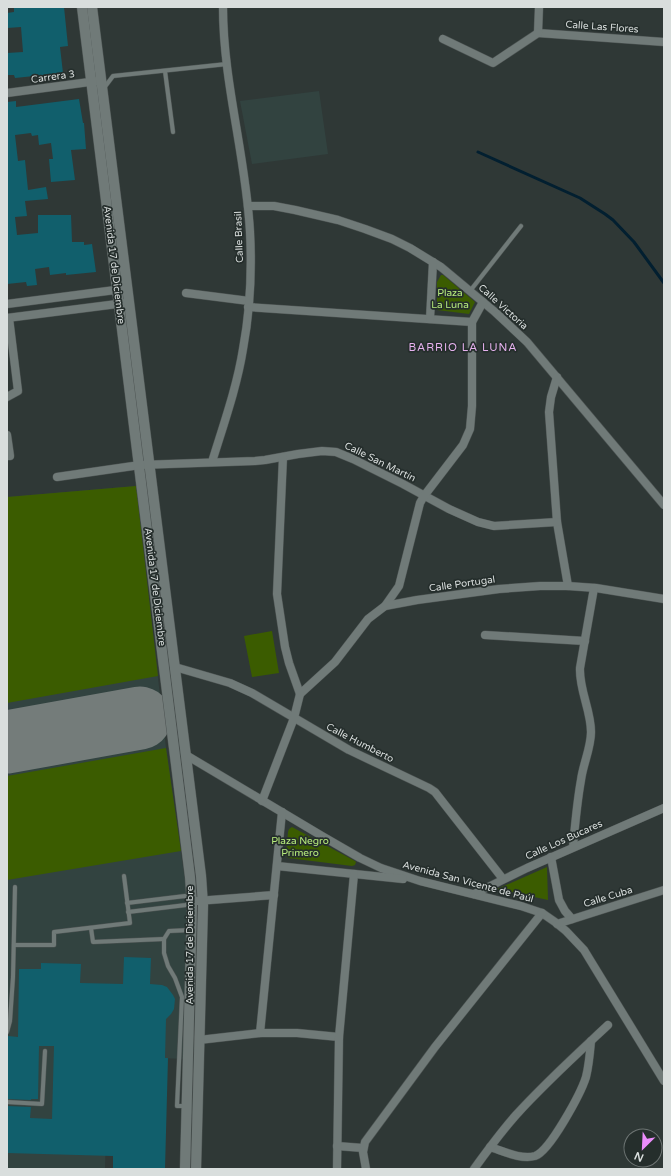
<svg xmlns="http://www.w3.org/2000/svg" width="671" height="1176" font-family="'Varela Round',sans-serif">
<rect width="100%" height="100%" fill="#2f3836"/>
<g fill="#324340">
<polygon points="319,91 328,154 252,164 240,101"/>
<polygon points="136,486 166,748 187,895 185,1059 108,1056 105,1169 7,1169 7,497"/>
</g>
<g fill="#3b5c00">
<polygon points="441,275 443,275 475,302 469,314 437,310 437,282"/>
<polygon points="136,486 158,676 7,703 7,497"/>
<polygon points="272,631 279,673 252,677 244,636"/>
<polygon points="166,748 181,851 7,880 7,776"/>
<polygon points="292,827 355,861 356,862 355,865 352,866 288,858 286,855 288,832 289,829"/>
<polygon points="547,867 548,900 497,889"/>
</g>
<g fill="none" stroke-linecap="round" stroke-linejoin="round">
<polyline stroke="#021f30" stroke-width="3" points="478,152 580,198 605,214 613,220 634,242 664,283"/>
<polyline stroke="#747c7a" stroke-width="63" points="7,742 140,718"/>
</g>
<g fill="#115f6c">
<polygon points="14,7 64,7 68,46 60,47 63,73 15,78 14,75 7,75 7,53 23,52 21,27 7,28 7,13 14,12"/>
<polygon points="79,99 83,123 84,123 86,149 71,150 75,180 51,182 49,159 53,159 51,143 39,145 38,135 32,136 31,133 15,135 18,161 25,160 28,190 46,187 48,199 25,201 27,216 15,217 17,235 38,233 38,215 71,215 72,242 84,242 84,245 92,244 96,272 66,275 66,273 50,275 49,267 35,269 37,285 27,286 26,282 7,284 7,102 16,101 16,107"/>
<polygon points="124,957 151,958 150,984 162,985 167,987 173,995 175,999 174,1009 171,1014 166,1019 165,1058 168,1058 165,1169 113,1168 113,1156 7,1153 7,1106 31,1107 30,1118 52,1119 54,1046 39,1046 38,1099 31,1099 31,1100 7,1099 8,1036 18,1037 19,969 41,969 41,963 81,964 80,983 123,984"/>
</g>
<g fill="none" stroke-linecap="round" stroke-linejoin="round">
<g stroke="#4d5453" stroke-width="5">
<g id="service">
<polyline points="165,71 173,132"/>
<polyline points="104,88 113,76 227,64"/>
<polyline points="470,291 521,226"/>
<polyline points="127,903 185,896 192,901 186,905 128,912"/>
<polyline points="91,928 93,942 164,939"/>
<polyline points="14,945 54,945 54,932 130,923 124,876"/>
<polyline points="7,1032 10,1021 13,977 15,887"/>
<polyline points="7,1102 42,1104 45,1051"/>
<polyline points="186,1106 177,1106 182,997 175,978 168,966 164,953 164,939 169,931 191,930"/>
</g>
</g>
<g stroke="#4d5453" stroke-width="9">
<g id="minor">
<polyline points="538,33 664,42"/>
<polyline points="538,33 539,7"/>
<polyline points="443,39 493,63 538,33"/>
<polyline points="7,93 97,81"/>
<polyline points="248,206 274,206 295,210 338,220 365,229 392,239 410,248 441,267 495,312 527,342 664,505"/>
<polyline points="186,293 249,301"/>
<polyline points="7,304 123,289"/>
<polyline points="248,307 472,322"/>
<polyline points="7,318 125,303"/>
<polyline points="430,319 433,262"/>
<polyline points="557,377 551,397 549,412 557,522 568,586"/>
<polyline points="7,397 18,391 9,318"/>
<polyline points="7,435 10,456 7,456"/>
<path d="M 212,462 C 223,426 237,387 243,349 C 250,311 252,270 250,232 C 246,156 223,83 223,7"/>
<polyline points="57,477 140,465 255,461 265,460 298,454 322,451 336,452 353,459 403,484 449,509 478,522 494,526 557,522"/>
<polyline points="385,606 399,586 420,503 424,496 463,445 470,429 472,406 472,322 483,302"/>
<polyline points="485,635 585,641"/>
<polyline points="175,667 230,683 252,693 349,750 429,788 435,792 442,801 503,879"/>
<polyline points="300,694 335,662 368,619 385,606 417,600 499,589 540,586 568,586 596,588 664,599"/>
<polyline points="186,755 322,836 360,858 381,868 420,881 521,906 542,913 555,922 566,931 584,950 664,1081"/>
<polyline points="262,801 294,718 300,694 289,663 285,647 277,594 283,457"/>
<path d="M 573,847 C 575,825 577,802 581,780 C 583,764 591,748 591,732 C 591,710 579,690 580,668 L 594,588"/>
<polyline points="551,857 559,900 565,911 572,919"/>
<polyline points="277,866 403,879"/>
<polyline points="474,894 527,868 664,808"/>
<polyline points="197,901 274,895"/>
<polyline points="557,924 664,890"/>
<polyline points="260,1033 282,812"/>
<polyline points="199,1040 260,1033 297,1033 339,1037"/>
<polyline points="337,1146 363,1148"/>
<path d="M 490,1147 C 503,1151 521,1160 535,1156 C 550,1151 581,1093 586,1077 C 589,1065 590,1053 591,1041"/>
<polyline points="337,1169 339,1037 354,874"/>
<polyline points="366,1169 363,1152 365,1142 435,1047 542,913"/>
<path d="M 474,1169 C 487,1151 501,1132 516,1115 C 545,1083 577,1054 608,1025"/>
</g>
</g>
<g stroke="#4d5453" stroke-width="11">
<g id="tertiary">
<polyline points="82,7 190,877 192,905 185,1169"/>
<polyline points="92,7 201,876 203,905 196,1169"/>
</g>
</g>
<use href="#service" stroke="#707a78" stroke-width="4"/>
<use href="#minor" stroke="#707a78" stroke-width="8"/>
<use href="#tertiary" stroke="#707a78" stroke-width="10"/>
</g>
<g text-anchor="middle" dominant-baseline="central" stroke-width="3.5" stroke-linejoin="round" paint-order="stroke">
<g font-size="10" fill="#d9dedd" stroke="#252e2c">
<text transform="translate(602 27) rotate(4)">Calle Las Flores</text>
<text transform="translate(53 77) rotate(-8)">Carrera 3</text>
<text transform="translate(239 237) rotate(-92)">Calle Brasil</text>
<text transform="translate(114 265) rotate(83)">Avenida 17 de Diciembre</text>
<text transform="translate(503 307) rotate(42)">Calle Victoria</text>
<text transform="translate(380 462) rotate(26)">Calle San Martín</text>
<text transform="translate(462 584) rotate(-8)">Calle Portugal</text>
<text transform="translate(155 587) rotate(83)">Avenida 17 de Diciembre</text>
<text transform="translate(360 743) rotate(27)">Calle Humberto</text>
<text transform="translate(564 840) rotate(-24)">Calle Los Bucares</text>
<text transform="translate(468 882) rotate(15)">Avenida San Vicente de Paúl</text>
<text transform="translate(608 897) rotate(-17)">Calle Cuba</text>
<text transform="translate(190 945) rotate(-90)">Avenida 17 de Diciembre</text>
</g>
<g font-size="10" fill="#b7ec7c" stroke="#252e2c">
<text x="450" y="293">Plaza<tspan x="450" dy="12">La Luna</tspan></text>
<text x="300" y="841">Plaza Negro<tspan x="300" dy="12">Primero</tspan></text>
</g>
<g font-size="11" letter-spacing="1" fill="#e7b2ef" stroke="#252e2c">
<text x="463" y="347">BARRIO LA LUNA</text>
</g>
</g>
<rect width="671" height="1176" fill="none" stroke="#d9dedd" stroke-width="16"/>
<g transform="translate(643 1148) rotate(204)"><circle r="19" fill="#252e2c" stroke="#6d7473"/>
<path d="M0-3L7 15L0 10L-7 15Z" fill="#eb8cfb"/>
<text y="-6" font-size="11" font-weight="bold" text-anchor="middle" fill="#d9dedd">N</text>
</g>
</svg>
